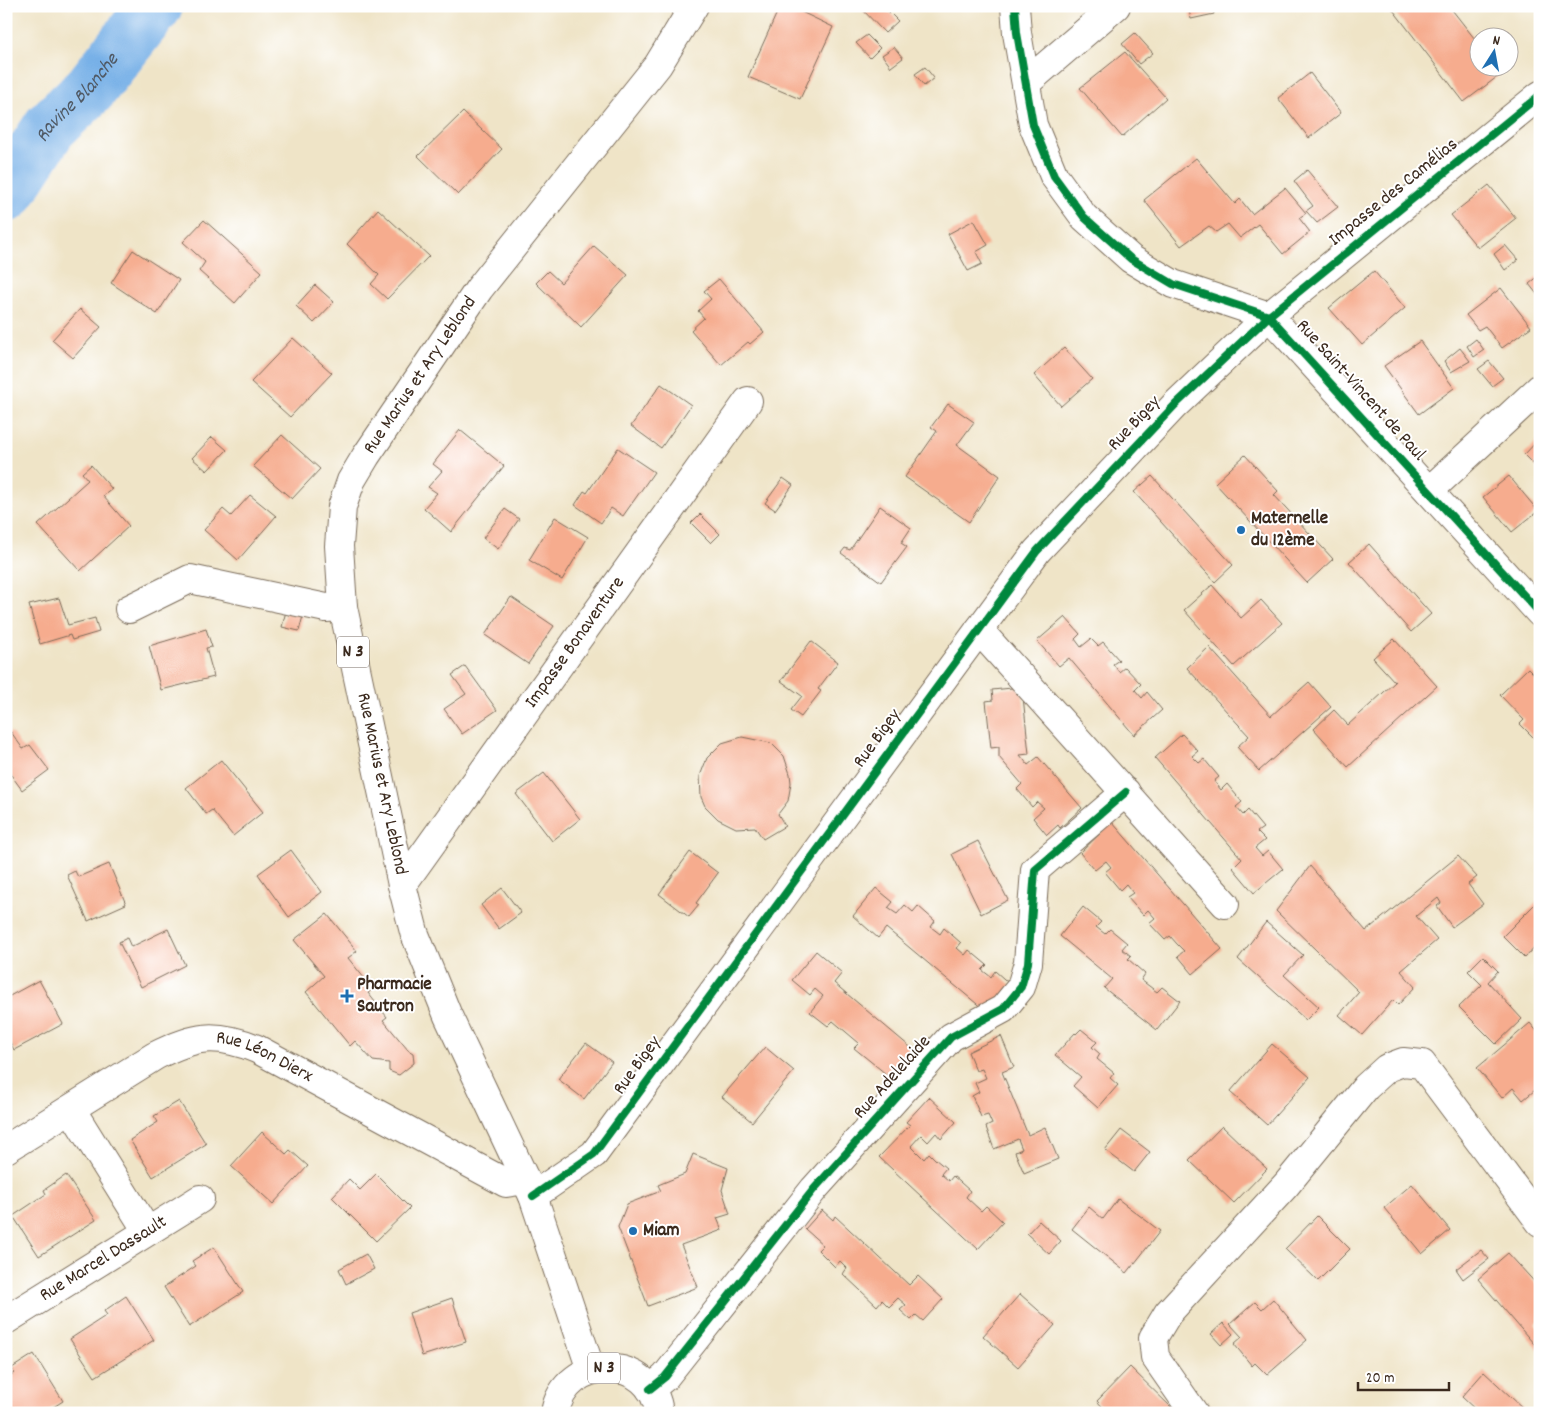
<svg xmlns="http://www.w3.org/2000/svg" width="1546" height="1419" font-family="Dekko,sans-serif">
<rect width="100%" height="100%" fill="#fff"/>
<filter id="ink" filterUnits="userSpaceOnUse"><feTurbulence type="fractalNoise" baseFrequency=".02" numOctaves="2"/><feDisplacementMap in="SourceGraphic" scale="10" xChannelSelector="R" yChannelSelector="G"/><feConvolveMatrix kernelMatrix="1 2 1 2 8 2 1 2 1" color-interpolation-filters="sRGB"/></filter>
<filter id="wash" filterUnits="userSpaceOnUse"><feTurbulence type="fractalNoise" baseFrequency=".0096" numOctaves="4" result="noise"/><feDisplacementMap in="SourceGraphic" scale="20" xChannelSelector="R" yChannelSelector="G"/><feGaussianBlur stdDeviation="1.12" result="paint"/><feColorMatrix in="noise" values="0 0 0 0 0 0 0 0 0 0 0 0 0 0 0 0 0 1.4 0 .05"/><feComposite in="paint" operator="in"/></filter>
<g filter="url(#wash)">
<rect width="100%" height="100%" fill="#efe4c7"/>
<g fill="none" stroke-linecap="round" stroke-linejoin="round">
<path stroke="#77b0e7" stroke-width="55" id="s1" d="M 6,195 L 50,127 L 90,89 L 155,6"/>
</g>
<g id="blocks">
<g fill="#f6ac8e">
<polygon points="780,6 789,6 833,27 800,99 748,77"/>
<polygon points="859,6 883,6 898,21 885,33"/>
<polygon points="1188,6 1212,6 1214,14 1191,19"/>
<polygon points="1390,6 1449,6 1478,43 1478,68 1496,68 1501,74 1464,102"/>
<polygon points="1135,33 1153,53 1139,64 1122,44"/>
<polygon points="867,35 880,48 870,58 856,43"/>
<polygon points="894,47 903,58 891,67 882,55"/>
<polygon points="1125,52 1166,98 1122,137 1080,88"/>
<polygon points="925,67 934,78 924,86 915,74"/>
<polygon points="1310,73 1341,113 1309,138 1278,98"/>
<polygon points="463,112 502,149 458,195 418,156"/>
<polygon points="1196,158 1235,204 1240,199 1252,214 1285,188 1306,213 1299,218 1310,232 1283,254 1258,224 1240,238 1228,224 1216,232 1209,226 1181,246 1144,200"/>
<polygon points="1307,170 1338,207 1317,223 1306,211 1313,206 1294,181"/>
<polygon points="1489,185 1516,218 1478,248 1451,215"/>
<polygon points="378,209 429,256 387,299 371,284 379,275 347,244"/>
<polygon points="204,220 262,272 235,303 199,271 205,262 183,242"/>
<polygon points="974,220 988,245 976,252 982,264 968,271 948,234"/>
<polygon points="1505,245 1518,260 1505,270 1494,254"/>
<polygon points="594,246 628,275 581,327 536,283 548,271 561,283"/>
<polygon points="133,250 179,280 157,314 111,283"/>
<polygon points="1374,271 1405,308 1362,345 1329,308"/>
<polygon points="1540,275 1540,298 1529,284"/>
<polygon points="719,279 764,332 750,344 748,342 721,365 691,330 704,318 698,311 711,299 704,291"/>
<polygon points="315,285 334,302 314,323 296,306"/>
<polygon points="1501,288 1531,327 1502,348 1485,326 1478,330 1466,315"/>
<polygon points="80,309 101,327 73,358 52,340"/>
<polygon points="293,338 332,373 290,417 251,382"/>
<polygon points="1476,339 1484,350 1474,357 1467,346"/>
<polygon points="1420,341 1454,388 1419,414 1384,366"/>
<polygon points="1064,348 1092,379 1061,406 1034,375"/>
<polygon points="1460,348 1470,361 1451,372 1444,361"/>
<polygon points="1489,361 1503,378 1492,386 1478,369"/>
<polygon points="661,384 691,405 661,448 631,426"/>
<polygon points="948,404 974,422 957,445 1000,476 969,522 905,477 937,431 931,427"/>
<polygon points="460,430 504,466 451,532 424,508 437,493 428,487 442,471 433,464"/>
<polygon points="282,435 320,469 292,499 253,466"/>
<polygon points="212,437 227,450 207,471 192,458"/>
<polygon points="1540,438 1540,471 1524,455"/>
<polygon points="618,448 654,472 623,516 611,508 601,523 575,505 584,491 587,493"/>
<polygon points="1245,455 1278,491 1274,495 1333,559 1307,583 1215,483"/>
<polygon points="91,465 112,489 103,496 129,526 80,571 38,525 88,480 82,473"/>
<polygon points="1152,476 1233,565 1215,582 1134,492"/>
<polygon points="1509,476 1538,511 1512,532 1483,497"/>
<polygon points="783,478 793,485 775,510 765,503"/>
<polygon points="250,495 276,516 238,560 204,530 223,509 231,516"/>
<polygon points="880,506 911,528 901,543 907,547 881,582 841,553 845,548 850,550"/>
<polygon points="505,509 519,519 498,549 483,538"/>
<polygon points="700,514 720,534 711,543 691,523"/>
<polygon points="555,517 588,537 562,580 529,560"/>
<polygon points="1369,544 1431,614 1411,632 1349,562"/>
<polygon points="1212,585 1241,618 1261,600 1282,623 1234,666 1184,610"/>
<polygon points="511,597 554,626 528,664 485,635"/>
<polygon points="59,598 68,625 95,618 99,632 72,640 70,635 40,644 29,605"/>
<polygon points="286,611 303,616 299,631 282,627"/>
<polygon points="1065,617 1080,634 1075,639 1081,647 1091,639 1098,646 1103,642 1119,660 1113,664 1119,672 1125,667 1141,684 1135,690 1142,698 1147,692 1162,710 1134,735 1069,658 1059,666 1037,641"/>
<polygon points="206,629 212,647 206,648 214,677 161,690 149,646"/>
<polygon points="1394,639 1437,686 1348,767 1314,729 1334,710 1348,725 1395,682 1373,658"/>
<polygon points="811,641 838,662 818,689 821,691 801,717 791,710 802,696 781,681"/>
<polygon points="1209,647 1271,716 1309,682 1331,707 1259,771 1237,747 1249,736 1187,668"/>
<polygon points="465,666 497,710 462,734 444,709 466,694 452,675"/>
<polygon points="1528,668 1540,680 1540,744 1520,724 1524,720 1500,695"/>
<polygon points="1022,687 1029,754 1020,755 1028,765 1038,757 1082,808 1060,828 1058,825 1047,835 1033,818 1044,808 1037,802 1032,807 1017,789 1022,784 999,757 999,747 991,748 986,701 993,700 992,690"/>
<polygon points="11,732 23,749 30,745 49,770 22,790 6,768 6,763 10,760 6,754 6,735"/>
<polygon points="1182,734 1198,751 1192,756 1199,763 1204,759 1219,777 1214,781 1221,790 1227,784 1242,802 1236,807 1243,815 1248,810 1263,828 1257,832 1265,840 1255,848 1262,856 1268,851 1283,869 1254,893 1233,868 1242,859 1155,758"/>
<polygon points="742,737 771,743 784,756 790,774 791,783 788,801 778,814 785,826 763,839 755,827 736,828 718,819 705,806 701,797 700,776 707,758 722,743"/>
<polygon points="221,760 263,812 233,836 212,810 206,814 186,788"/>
<polygon points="544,773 580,819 552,841 516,794"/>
<polygon points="1112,822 1222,949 1193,974 1178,956 1184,951 1177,944 1170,936 1165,940 1149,923 1155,918 1148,910 1143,915 1127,897 1133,893 1126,884 1120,890 1105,872 1111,867 1106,861 1095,870 1080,853"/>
<polygon points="978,841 1008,900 981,914 952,854"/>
<polygon points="291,850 322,892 289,917 258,874"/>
<polygon points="690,852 718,873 696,903 699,905 689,917 659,894"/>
<polygon points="1458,856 1477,877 1468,884 1483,904 1452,927 1437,906 1441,903 1438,898 1416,916 1437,940 1401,971 1415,987 1398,1005 1393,1000 1362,1035 1339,1015 1359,992 1276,911 1310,866 1366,931"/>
<polygon points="109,864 126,904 88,921 67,875 75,871 78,877"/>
<polygon points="502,888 521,913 499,929 481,905"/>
<polygon points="876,888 893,902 888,908 897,914 905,905 913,912 918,906 935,921 931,927 940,934 944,928 961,943 957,948 965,955 969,950 987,965 982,970 991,977 995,971 1012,986 989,1014 886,928 878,938 853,916"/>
<polygon points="1540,899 1540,942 1525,958 1503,936"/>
<polygon points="1083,907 1101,922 1096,927 1105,934 1110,929 1127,943 1122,949 1131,956 1128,959 1145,974 1141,980 1157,992 1162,987 1180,1001 1157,1030 1104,988 1112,979 1060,936"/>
<polygon points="327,914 357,951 348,958 373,989 368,993 387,1017 383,1020 408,1050 413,1053 414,1063 399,1075 389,1071 389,1063 373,1061 355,1041 350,1046 306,992 324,976 294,940"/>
<polygon points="1266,922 1303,955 1284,975 1319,1007 1306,1020 1238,959"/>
<polygon points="168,929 185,965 141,987 119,942 127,938 131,947"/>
<polygon points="816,951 842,973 834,983 922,1057 903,1080 895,1073 891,1078 854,1048 859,1043 833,1021 828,1026 810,1012 823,996 815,989 810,995 792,980"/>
<polygon points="1483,956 1498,971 1488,982 1522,1019 1496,1044 1459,1007 1482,985 1468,971"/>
<polygon points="39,980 63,1024 14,1050 6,1034 6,998"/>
<polygon points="1530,1023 1540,1035 1540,1086 1523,1100 1513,1088 1502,1098 1477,1068"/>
<polygon points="1081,1029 1097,1042 1092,1047 1100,1054 1097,1059 1114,1073 1110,1078 1118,1085 1098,1108 1073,1086 1081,1077 1055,1055 1075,1033 1076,1034"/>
<polygon points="1001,1036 1014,1067 1002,1072 1028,1135 1045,1127 1058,1159 1024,1173 1015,1152 1022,1149 1018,1139 994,1149 986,1127 992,1124 988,1115 981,1117 972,1096 979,1092 975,1083 986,1078 982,1069 976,1071 968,1052"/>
<polygon points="586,1043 612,1062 584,1099 558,1079"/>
<polygon points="1272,1044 1310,1077 1267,1125 1230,1092"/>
<polygon points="765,1047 794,1071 752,1122 722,1097"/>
<polygon points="929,1097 956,1122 941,1139 936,1133 928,1142 921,1135 911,1146 924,1159 929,1153 935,1159 946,1168 941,1174 949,1181 953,1176 960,1182 970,1191 966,1197 981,1211 986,1206 1003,1222 978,1249 879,1157 910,1125 906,1122"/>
<polygon points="179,1101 206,1144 153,1177 130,1140 158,1122 154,1116"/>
<polygon points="1222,1126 1267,1169 1234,1203 1189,1160"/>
<polygon points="1121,1130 1150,1152 1134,1172 1105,1150"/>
<polygon points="262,1132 286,1154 290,1150 308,1166 273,1204 231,1166"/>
<polygon points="693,1154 728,1168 722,1190 730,1214 717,1218 722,1230 681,1245 698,1287 648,1306 618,1227 627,1204 661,1191 658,1185 685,1174"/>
<polygon points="376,1174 410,1208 376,1241 332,1197 349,1179 360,1190"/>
<polygon points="66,1175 96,1220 39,1256 13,1216 46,1194 44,1190"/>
<polygon points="1412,1184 1450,1230 1422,1254 1384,1208"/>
<polygon points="1118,1199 1160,1231 1127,1273 1072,1229 1089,1207 1103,1219"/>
<polygon points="822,1210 833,1220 835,1216 909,1285 918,1276 943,1299 923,1321 916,1315 911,1320 900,1310 906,1305 898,1298 889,1307 882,1300 877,1306 843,1274 847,1268 840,1261 835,1267 818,1250 823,1245 805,1229"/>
<polygon points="1317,1216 1350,1249 1318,1281 1285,1249"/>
<polygon points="1039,1221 1061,1241 1049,1254 1027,1234"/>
<polygon points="214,1247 243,1292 189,1327 164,1287 196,1266 192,1261"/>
<polygon points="1481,1250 1489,1259 1463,1279 1456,1269"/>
<polygon points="1508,1253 1540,1288 1540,1320 1535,1324 1540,1330 1540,1351 1478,1279"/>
<polygon points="366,1254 374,1269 346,1284 339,1269"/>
<polygon points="1020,1294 1055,1325 1018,1367 983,1336"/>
<polygon points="126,1296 154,1340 95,1377 70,1339 107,1315 104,1311"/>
<polygon points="452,1298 466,1342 422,1356 409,1313"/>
<polygon points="1273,1299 1307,1340 1267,1375 1255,1363 1252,1366 1234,1344 1242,1337 1230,1324 1255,1302 1262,1309"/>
<polygon points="1223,1323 1233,1334 1221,1345 1211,1334"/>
<polygon points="34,1354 63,1401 44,1413 6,1413 6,1378 14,1373 12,1368"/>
<polygon points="1130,1367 1174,1410 1172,1413 1108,1413 1097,1401"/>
<polygon points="1484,1372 1524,1409 1521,1413 1479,1413 1462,1397"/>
</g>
</g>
</g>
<g filter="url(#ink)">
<use href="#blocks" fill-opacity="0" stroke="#7a6b59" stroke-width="1"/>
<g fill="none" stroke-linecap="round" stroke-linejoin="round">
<g stroke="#7a6b59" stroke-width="30">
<g id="minor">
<polyline points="1015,6 1017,33 1033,125 1054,176 1084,217 1131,259 1173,284 1269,316 1540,613"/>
<polyline points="1026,83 1116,6"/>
<polyline points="1429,491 1540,388"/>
<polyline points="129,609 190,579 326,608 343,607"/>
<polyline points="979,630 1225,904"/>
<path id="s2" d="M 402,885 L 748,401"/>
<polyline points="71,1109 147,1231"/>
<path id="s3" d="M 6,1149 L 155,1056 C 194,1036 215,1032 257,1049 L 506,1183 L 526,1180"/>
<polyline points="533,1196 594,1154 1037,551 1175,405 1269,316 1540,95"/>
<path id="s4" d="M 6,1320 L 200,1199"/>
<polyline points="650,1389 665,1377 814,1189 951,1037 1003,1009 1021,987 1028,963 1035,870 1126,792"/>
<polyline points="1194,1413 1155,1357 1153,1338 1168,1313 1286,1185 1366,1087 1387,1068 1403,1062 1422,1064 1540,1222"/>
</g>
</g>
<g stroke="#7a6b59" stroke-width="30">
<g id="major">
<path id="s5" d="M 591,1370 L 533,1196 L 448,1016 L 414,932 L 402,885 L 343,607 L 339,546 L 342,507 L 351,481 L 366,456 L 479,289 L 658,65 L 694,6"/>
<path d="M 555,1413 C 565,1353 653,1354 659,1413"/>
</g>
</g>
<use href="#minor" stroke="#fff" stroke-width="28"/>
<use href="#major" stroke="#fff" stroke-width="28"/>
<g stroke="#fff" stroke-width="11">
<g id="cycleway">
<polyline points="1015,6 1017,33 1033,125 1054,176 1084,217 1131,259 1173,284 1269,316 1540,613"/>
<polyline points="533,1196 594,1154 1037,551 1175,405 1269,316 1540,95"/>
<polyline points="650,1389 665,1377 814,1189 951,1037 1003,1009 1021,987 1028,963 1035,870 1126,792"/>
</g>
</g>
<use href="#cycleway" stroke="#00873e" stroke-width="8"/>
</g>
</g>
<g fill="#1f6fb2" stroke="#fff" stroke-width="2">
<circle cx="1241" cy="530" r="5"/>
<path d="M344.5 988.5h5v5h5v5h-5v5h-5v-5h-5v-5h5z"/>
<circle cx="633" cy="1231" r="5"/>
</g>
<g text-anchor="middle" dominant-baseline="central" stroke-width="4" stroke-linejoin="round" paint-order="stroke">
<g fill="#fff" stroke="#766a62" stroke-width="1">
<rect x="337" y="636.5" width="32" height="31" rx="4"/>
<rect x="588" y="1352.5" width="32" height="31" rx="4"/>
</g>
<g font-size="18" font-weight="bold" fill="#3b2a1e">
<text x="353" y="652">N 3</text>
<text x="604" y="1368">N 3</text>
</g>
<g font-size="19" fill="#3b2a1e" stroke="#fff">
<text transform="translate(1394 193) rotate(-39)">Impasse des Camélias</text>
<text stroke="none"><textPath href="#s5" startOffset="1060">Rue Marius et Ary Leblond</textPath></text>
<text transform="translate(1360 391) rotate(48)">Rue Saint-Vincent de Paul</text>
<text transform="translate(1135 424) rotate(-47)">Rue Bigey</text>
<text stroke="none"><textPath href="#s2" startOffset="298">Impasse Bonaventure</textPath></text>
<text transform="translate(878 739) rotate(-54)">Rue Bigey</text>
<text transform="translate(381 784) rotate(78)">Rue Marius et Ary Leblond</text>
<text stroke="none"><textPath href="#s3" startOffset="292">Rue Léon Dierx</textPath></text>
<text transform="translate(638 1066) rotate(-54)">Rue Bigey</text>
<text transform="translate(893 1078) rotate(-48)">Rue Adelelaide</text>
<text stroke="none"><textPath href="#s4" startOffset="115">Rue Marcel Dassault</textPath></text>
</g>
<g font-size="19" font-weight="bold" fill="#3b2a1e" stroke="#fff" text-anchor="start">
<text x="1251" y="519">Maternelle<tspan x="1251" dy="22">du 12ème</tspan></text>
<text x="357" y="985">Pharmacie<tspan x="357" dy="22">Sautron</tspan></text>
<text x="643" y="1231">Miam</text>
</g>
<g font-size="20" font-style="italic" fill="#505964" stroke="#fff">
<text stroke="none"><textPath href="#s1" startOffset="121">Ravine Blanche</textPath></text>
</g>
</g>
<rect width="1546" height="1419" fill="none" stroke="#fff" stroke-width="25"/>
<g transform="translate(1494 52) rotate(11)"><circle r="24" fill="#ffffff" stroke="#b1aaa5"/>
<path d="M0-4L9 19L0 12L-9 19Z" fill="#1f6fb2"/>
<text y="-8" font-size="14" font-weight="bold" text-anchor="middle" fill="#3b2a1e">N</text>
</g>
<path d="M1358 1382v8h91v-8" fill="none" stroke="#3b2a1e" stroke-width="2.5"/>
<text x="1366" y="1382" font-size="15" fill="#3b2a1e" stroke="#ffffff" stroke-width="4" paint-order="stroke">20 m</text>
</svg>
